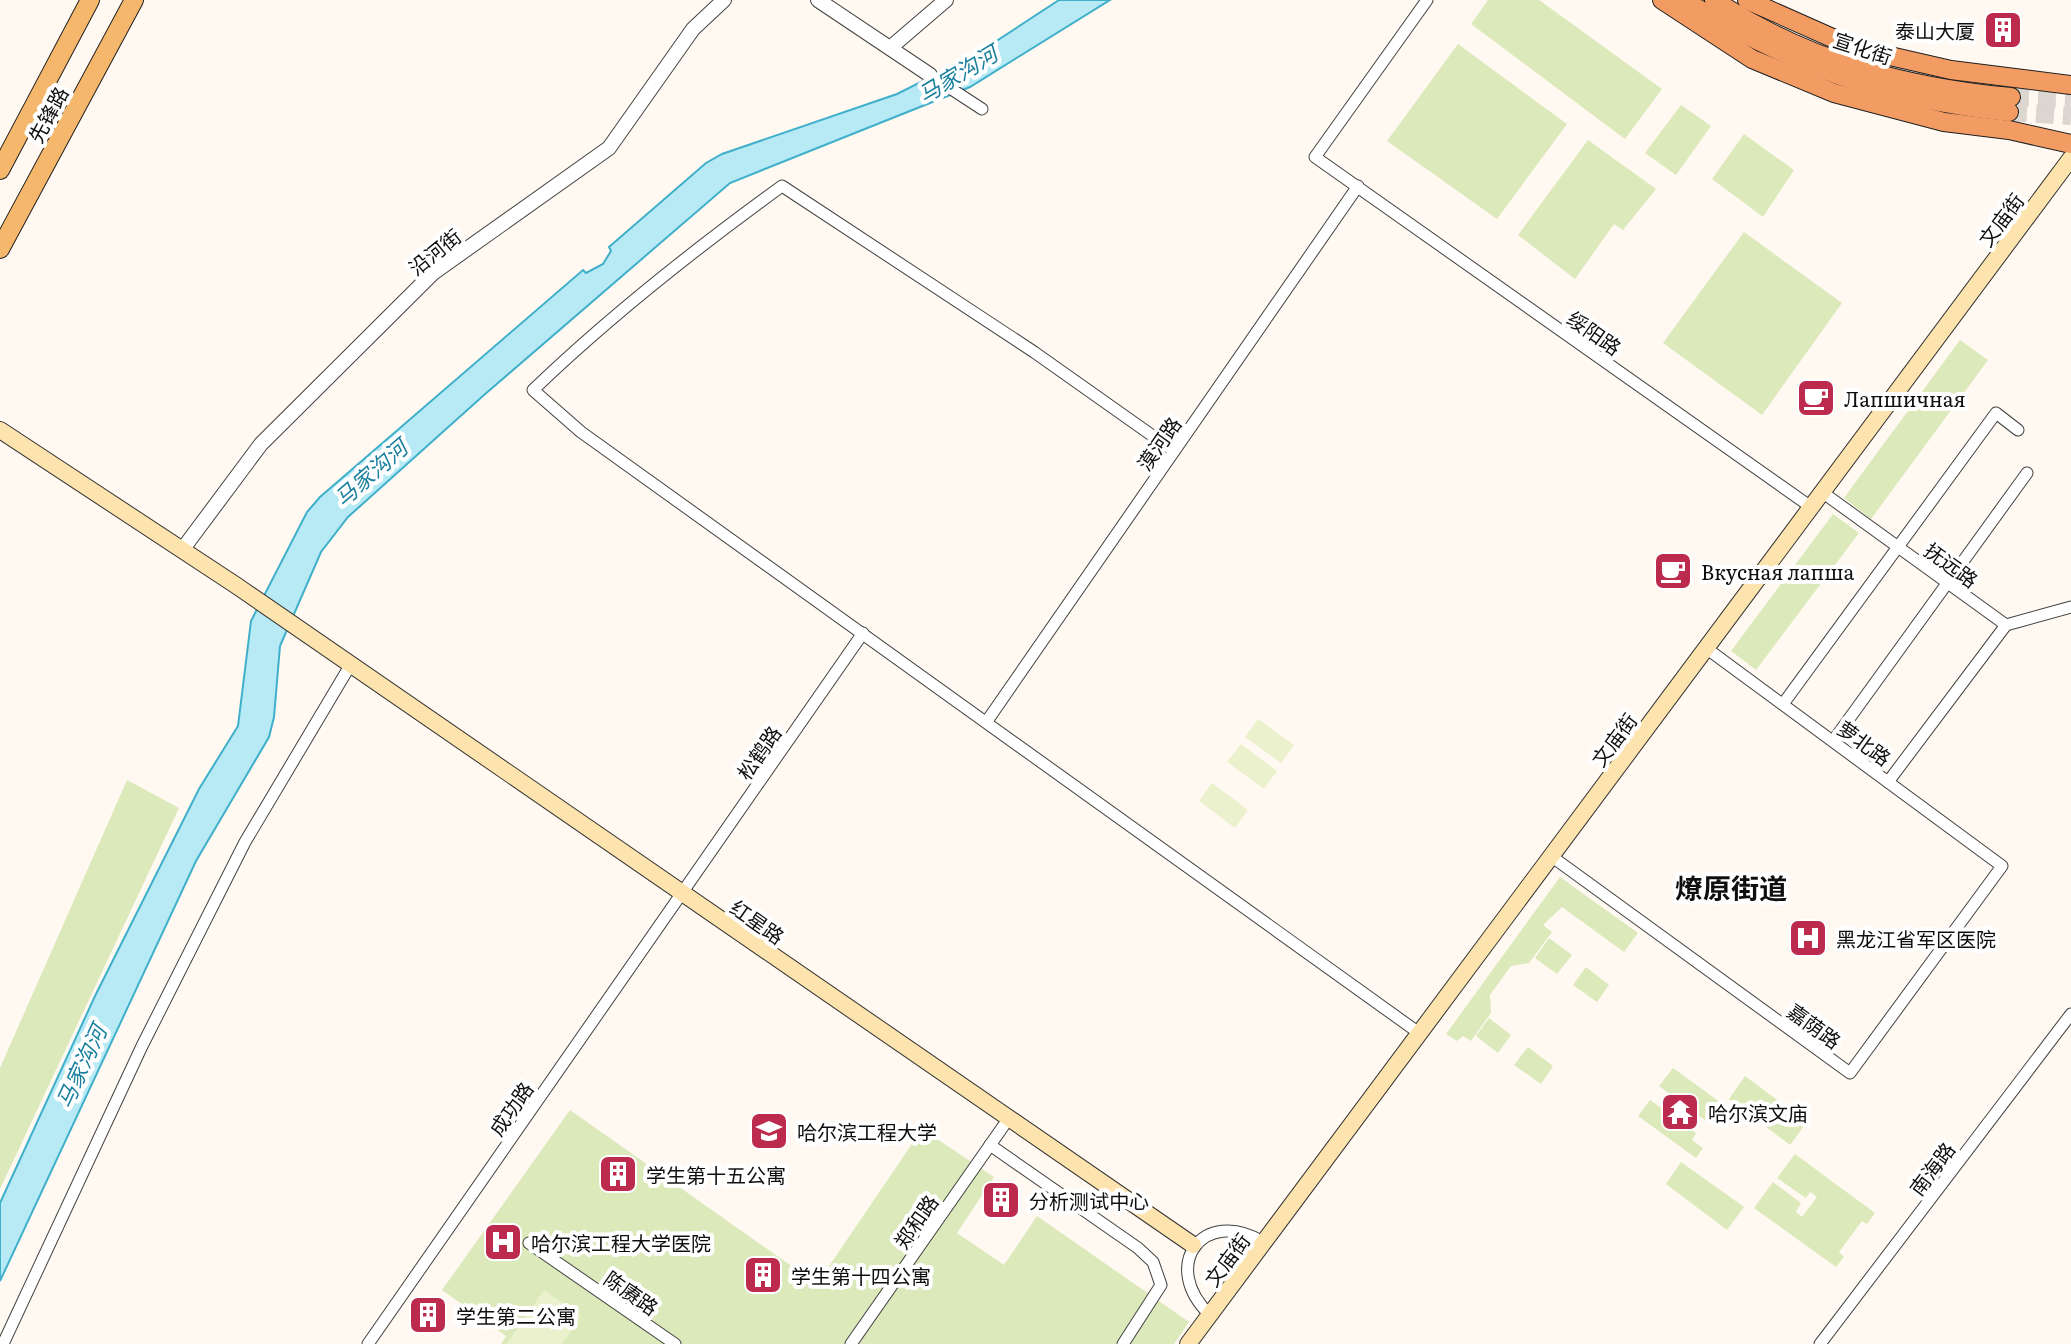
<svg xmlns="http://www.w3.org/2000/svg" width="2071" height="1344" font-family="Literata,'Noto Sans SC',serif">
<rect width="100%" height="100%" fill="#fff9f1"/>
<g fill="#dce9bb">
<polygon points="1488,0 1539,0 1662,89 1625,139 1471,24"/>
<polygon points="1458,44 1567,124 1497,219 1387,141"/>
<polygon points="1681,105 1711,126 1676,175 1645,153"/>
<polygon points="1744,134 1794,170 1763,217 1712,179"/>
<polygon points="1588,140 1656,189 1623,230 1614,224 1575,279 1518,235"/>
<polygon points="1744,232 1842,303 1762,415 1663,343"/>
<polygon points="1960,340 1988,360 1871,519 1844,498"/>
<polygon points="1833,514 1859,533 1756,670 1731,651"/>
<polygon points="127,780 179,808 0,1189 0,1068"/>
<polygon points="1560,877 1638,933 1624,952 1562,907 1543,925 1552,932 1529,963 1511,966 1490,995 1491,1013 1471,1041 1463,1036 1457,1041 1446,1034"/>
<polygon points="1549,938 1572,955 1557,974 1535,958"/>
<polygon points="1586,967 1609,985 1597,1002 1573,985"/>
<polygon points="1489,1018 1511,1035 1498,1053 1476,1036"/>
<polygon points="1528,1047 1553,1066 1541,1084 1514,1065"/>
<polygon points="1673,1068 1731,1110 1723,1122 1710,1113 1705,1120 1659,1086"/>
<polygon points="1745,1076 1807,1122 1790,1145 1729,1099"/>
<polygon points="1650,1100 1696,1133 1692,1140 1703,1148 1696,1158 1638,1116"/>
<polygon points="570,1110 817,1284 922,1129 994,1177 957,1233 1004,1265 1037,1216 1189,1322 1174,1344 501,1344 506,1336 442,1290"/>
<polygon points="1795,1154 1875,1213 1867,1224 1862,1221 1839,1252 1844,1257 1836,1267 1754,1208 1773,1182 1801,1203 1796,1212 1802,1217 1817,1197 1810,1192 1806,1198 1777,1178"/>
<polygon points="1681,1162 1744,1207 1727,1230 1666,1184"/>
</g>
<g fill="#ebf0cd">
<polygon points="1258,719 1294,745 1281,763 1245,737"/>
<polygon points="1241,744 1277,771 1264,789 1227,762"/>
<polygon points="1212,783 1248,810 1235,828 1199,801"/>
<polygon points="544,1290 581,1316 562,1344 507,1344"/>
</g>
<polygon fill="#b7eaf5" stroke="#3fafca" stroke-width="2" points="1059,0 1110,0 970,87 730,183 484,395 348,517 321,552 280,646 274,717 269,737 196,861 0,1281 0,1203 95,996 199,789 238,726 251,621 307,512 320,497 583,270 586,273 603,264 611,251 609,247 706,163 722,154 897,94 975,55"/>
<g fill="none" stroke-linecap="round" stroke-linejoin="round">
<g stroke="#dbd6cf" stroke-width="18" stroke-dasharray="18 9" stroke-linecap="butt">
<polyline points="2011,97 2071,100"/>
<polyline points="2009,112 2071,116"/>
</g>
<g stroke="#424242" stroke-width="13">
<g id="minor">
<polyline points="1427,0 1315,157 1811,507"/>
<polyline points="930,75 982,109"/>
<path d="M 1174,451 L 1034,352 L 782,186 C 695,249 611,315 533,390 L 581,432 L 1419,1033"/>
<polyline points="1822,492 2006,625 2071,607"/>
<polyline points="1783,704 1996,413 2018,430"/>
<polyline points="987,721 1358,186"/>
<polyline points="1833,741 2027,473"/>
<polyline points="1888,782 2006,625"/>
<polyline points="1551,856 1850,1073 2002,866 1706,648"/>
<polyline points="990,1145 1138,1248 1153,1262 1161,1285 1123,1344"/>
<polyline points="529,1243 675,1344"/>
<path d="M 1210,1315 C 1159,1266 1203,1206 1263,1242"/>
<polyline points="3,1344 142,1046 245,842 351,664"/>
<polyline points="368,1344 863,633"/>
<polyline points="851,1344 1009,1118"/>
<polyline points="1820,1344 2071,1014"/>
</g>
</g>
<g stroke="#424242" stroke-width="16">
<g id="tertiary">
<polyline points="818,0 930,75"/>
<polyline points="890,48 946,0"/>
<polyline points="182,550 261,444 433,273 609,148 693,29 724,0"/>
</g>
</g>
<g stroke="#313131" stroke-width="18">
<g id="secondary">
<polyline points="0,430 237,586 1193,1245"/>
<polyline points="1188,1344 2071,158"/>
</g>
</g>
<g stroke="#202020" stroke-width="20">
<g id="primary">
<polyline points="0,170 90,0"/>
<polyline points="0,249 134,0"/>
</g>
</g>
<g stroke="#202020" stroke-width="20">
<g id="trunk">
<polyline points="1662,0 1752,59 1834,93 1944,122 2009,130 2071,144"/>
<path d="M 1683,0 C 1793,65 1881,99 2009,112"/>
<path d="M 1714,0 C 1805,60 1903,87 2011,97"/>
<polyline points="1747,0 1855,48 1951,70 2071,85"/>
</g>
</g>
<use href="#minor" stroke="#fff" stroke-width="11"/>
<use href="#tertiary" stroke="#fff" stroke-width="14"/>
<use href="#secondary" stroke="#fde4ae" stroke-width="16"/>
<use href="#primary" stroke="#f5b76b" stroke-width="18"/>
<use href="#trunk" stroke="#f29c64" stroke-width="18"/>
</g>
<defs>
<g id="building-square" transform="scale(2)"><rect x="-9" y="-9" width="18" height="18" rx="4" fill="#bc2a4e" stroke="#fff"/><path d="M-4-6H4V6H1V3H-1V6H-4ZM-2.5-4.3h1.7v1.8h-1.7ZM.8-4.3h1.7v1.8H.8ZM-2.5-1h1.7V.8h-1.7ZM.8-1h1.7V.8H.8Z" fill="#fff"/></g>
<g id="cafe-square" transform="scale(2)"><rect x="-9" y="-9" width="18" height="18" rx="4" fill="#bc2a4e" stroke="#fff"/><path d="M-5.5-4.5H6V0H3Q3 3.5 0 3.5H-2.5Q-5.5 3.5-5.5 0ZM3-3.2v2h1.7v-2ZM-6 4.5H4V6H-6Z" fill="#fff"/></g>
<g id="hospital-square" transform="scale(2)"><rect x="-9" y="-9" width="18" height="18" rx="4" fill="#bc2a4e" stroke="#fff"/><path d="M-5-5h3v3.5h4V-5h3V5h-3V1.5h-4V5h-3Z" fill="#fff"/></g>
<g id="temple-square" transform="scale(2)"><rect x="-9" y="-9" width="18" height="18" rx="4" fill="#bc2a4e" stroke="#fff"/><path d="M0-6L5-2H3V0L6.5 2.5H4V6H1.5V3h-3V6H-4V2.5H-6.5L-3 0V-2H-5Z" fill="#fff"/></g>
<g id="university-square" transform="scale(2)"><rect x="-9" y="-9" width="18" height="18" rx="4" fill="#bc2a4e" stroke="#fff"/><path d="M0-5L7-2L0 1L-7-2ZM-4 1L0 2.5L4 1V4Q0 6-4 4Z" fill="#fff"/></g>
</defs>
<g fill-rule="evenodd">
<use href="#building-square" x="2003" y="30"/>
<use href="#cafe-square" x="1816" y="398"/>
<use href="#cafe-square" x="1673" y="571"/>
<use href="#hospital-square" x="1808" y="938"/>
<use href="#temple-square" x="1680" y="1112"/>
<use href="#university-square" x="769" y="1131"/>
<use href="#building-square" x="618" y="1174"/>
<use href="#building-square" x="1001" y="1200"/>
<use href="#hospital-square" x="503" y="1242"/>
<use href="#building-square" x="763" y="1275"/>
<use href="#building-square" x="428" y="1315"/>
</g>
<g text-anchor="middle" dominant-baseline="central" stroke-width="8" stroke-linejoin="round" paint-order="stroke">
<g font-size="20" fill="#0f0f0f" stroke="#fff" text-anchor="start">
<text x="1975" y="30" text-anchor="end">泰山大厦</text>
<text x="1844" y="398">Лапшичная</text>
<text x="1701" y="571">Вкусная лапша</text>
<text x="1836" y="938">黑龙江省军区医院</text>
<text x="1708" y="1112">哈尔滨文庙</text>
<text x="797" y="1131">哈尔滨工程大学</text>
<text x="646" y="1174">学生第十五公寓</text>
<text x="1029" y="1200">分析测试中心</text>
<text x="531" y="1242">哈尔滨工程大学医院</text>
<text x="791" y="1275">学生第十四公寓</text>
<text x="456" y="1315">学生第二公寓</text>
</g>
<g font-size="20" fill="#0f0f0f" stroke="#fff">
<text transform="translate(1863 47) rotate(18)">宣化街</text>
<text transform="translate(47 114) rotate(-62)">先锋路</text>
<text transform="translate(2000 219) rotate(-53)">文庙街</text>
<text transform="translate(434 251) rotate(-39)">沿河街</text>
<text transform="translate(1595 332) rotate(35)">绥阳路</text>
<text transform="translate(1158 443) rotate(-55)">漠河路</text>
<text transform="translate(1952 564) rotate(36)">抚远路</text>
<text transform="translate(1613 739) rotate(-53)">文庙街</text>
<text transform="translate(1865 742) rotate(36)">萝北路</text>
<text transform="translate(758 752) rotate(-55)">松鹤路</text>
<text transform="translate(758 921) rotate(35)">红星路</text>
<text transform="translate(1815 1025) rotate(36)">嘉荫路</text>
<text transform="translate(510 1108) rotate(-55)">成功路</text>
<text transform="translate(1931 1168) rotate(-53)">南海路</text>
<text transform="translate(915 1221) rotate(-55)">郑和路</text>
<text transform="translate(1226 1259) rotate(-53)">文庙街</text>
<text transform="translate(632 1292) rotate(35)">陈赓路</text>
</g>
<g font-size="22" font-style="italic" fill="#1a809e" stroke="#fff">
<text transform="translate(957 73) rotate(-31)">马家沟河</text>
<text transform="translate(370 472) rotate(-41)">马家沟河</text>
<text transform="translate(80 1066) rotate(-65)">马家沟河</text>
</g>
<g font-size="28" font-weight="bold" fill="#0f0f0f" stroke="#fff">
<text x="1731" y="887">燎原街道</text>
</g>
</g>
</svg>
